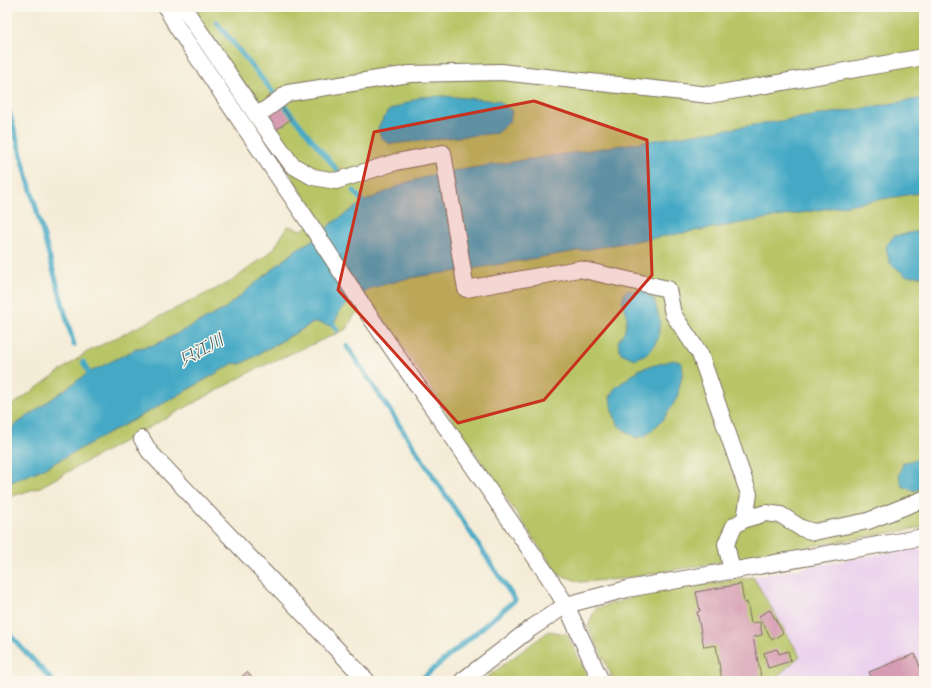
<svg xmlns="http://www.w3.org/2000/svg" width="931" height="688" font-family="'IM FELL Great Primer','Noto Serif JP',serif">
<rect width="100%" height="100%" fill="#fbf7ec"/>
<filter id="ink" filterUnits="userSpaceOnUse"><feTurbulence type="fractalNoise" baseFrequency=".025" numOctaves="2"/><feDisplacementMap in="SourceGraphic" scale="8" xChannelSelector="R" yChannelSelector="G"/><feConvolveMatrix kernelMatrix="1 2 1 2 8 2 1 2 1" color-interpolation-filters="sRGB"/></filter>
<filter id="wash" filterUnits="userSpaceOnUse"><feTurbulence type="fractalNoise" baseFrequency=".012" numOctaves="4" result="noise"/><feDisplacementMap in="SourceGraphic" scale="16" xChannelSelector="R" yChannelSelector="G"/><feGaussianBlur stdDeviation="0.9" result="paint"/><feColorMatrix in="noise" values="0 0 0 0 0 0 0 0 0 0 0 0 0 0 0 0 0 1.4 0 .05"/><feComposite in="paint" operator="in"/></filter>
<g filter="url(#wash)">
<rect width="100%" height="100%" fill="#f4ecd7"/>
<polygon fill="#ead1ed" points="919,547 924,558 924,681 772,681 800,656 753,577"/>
<g fill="#b8c566" stroke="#7a7842">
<polygon points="200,7 924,7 924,527 621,579 580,582 558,574 375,306 354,315 347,329 258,368 40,487 7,498 7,484 47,467 177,396 234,363 241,364 315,322 334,324 339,311 351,301 313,240 297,249 223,310 155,345 138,348 61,392 7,431 7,409 87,352 232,281 273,250 288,226 302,230 319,218 191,24"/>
<polygon points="753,577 800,656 772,681 614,681 588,626 595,609 642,594"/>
<polygon points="549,631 567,634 590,681 482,681"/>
</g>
<g fill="#45a9c5" stroke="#406a72">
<polygon points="443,96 499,101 512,111 510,121 497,133 390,144 381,138 378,127 388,111 420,97"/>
<polygon points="924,98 924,192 460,271 428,275 405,279 372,288 351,301 340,311 334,324 332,326 315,322 241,364 234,363 177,396 47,467 7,484 7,431 88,373 138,348 155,345 223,310 297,249 313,240 331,224 363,202 405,183 439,173 858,109"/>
<polygon points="924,230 924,276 906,276 889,262 886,246 894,236"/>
<polygon points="626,290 644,291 654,300 660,321 658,339 649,353 634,359 621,353 618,342 625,330 627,317 622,301"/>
<polygon points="674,360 682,363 683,371 677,398 663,420 645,436 636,438 619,426 612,411 610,398 615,388 640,369"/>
<polygon points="924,457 924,487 914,491 902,486 899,475 903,463"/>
</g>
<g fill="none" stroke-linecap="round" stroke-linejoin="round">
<g stroke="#45a9c5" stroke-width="5">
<polyline points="216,22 273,92"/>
<polyline points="7,104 74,345"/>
<polyline points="284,105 337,170"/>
<polyline points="354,191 367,207"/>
<polyline points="330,320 337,330"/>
<polyline points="347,346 515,600 419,681"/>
<polyline points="83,362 91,377"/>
<polyline points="7,632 53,681"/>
</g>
</g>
<g id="blocks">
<g fill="#d59cb2">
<polygon points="281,106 291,119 276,130 267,117"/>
<polygon points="741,584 744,603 747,602 751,623 760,622 762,635 753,637 761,677 743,681 722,681 716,645 704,647 697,612 700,611 696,592"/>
<polygon points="770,610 783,633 772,640 759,616"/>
<polygon points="777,649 779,654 788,651 791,661 768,668 764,653"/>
<polygon points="915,654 924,677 924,681 873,681 869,672"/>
<polygon points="247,672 255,681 237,681"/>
</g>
</g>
</g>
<g filter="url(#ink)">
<use href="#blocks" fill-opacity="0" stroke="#7c6e5f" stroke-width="1"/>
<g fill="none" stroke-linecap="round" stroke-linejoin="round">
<g stroke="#7c6e5f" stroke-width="18">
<g id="minor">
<polyline points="166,7 177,27 308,221 369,315 548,576 566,605 601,681"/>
<polyline points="176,7 186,11 257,116 292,165 313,177 336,181 396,162 443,153 466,289 579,269 668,289 673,314 700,354 749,494 745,519 734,526 726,544 732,571"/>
<polyline points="257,116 288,93 410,74 501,72 709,95 924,57"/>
<polyline points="142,439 149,451 367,681"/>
<polyline points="745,519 766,513 781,515 801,528 814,532 868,521 924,499"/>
<polyline points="462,681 530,629 566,605 627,589 924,537"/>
</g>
</g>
<use href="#minor" stroke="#fff" stroke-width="16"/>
</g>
</g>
<path fill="#c8321e" fill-opacity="0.2" stroke="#c8321e" stroke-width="3" stroke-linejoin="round" d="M 534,101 L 647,140 L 652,275 L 544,400 L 458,423 L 338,290 L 374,132 Z"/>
<g text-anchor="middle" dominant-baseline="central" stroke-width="3" stroke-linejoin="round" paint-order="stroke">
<g font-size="16" font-style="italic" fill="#3f5d61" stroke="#fbf7ec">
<text transform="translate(201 350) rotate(-29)">只江川</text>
</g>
</g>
<rect width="931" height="688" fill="none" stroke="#fbf7ec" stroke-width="24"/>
</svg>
